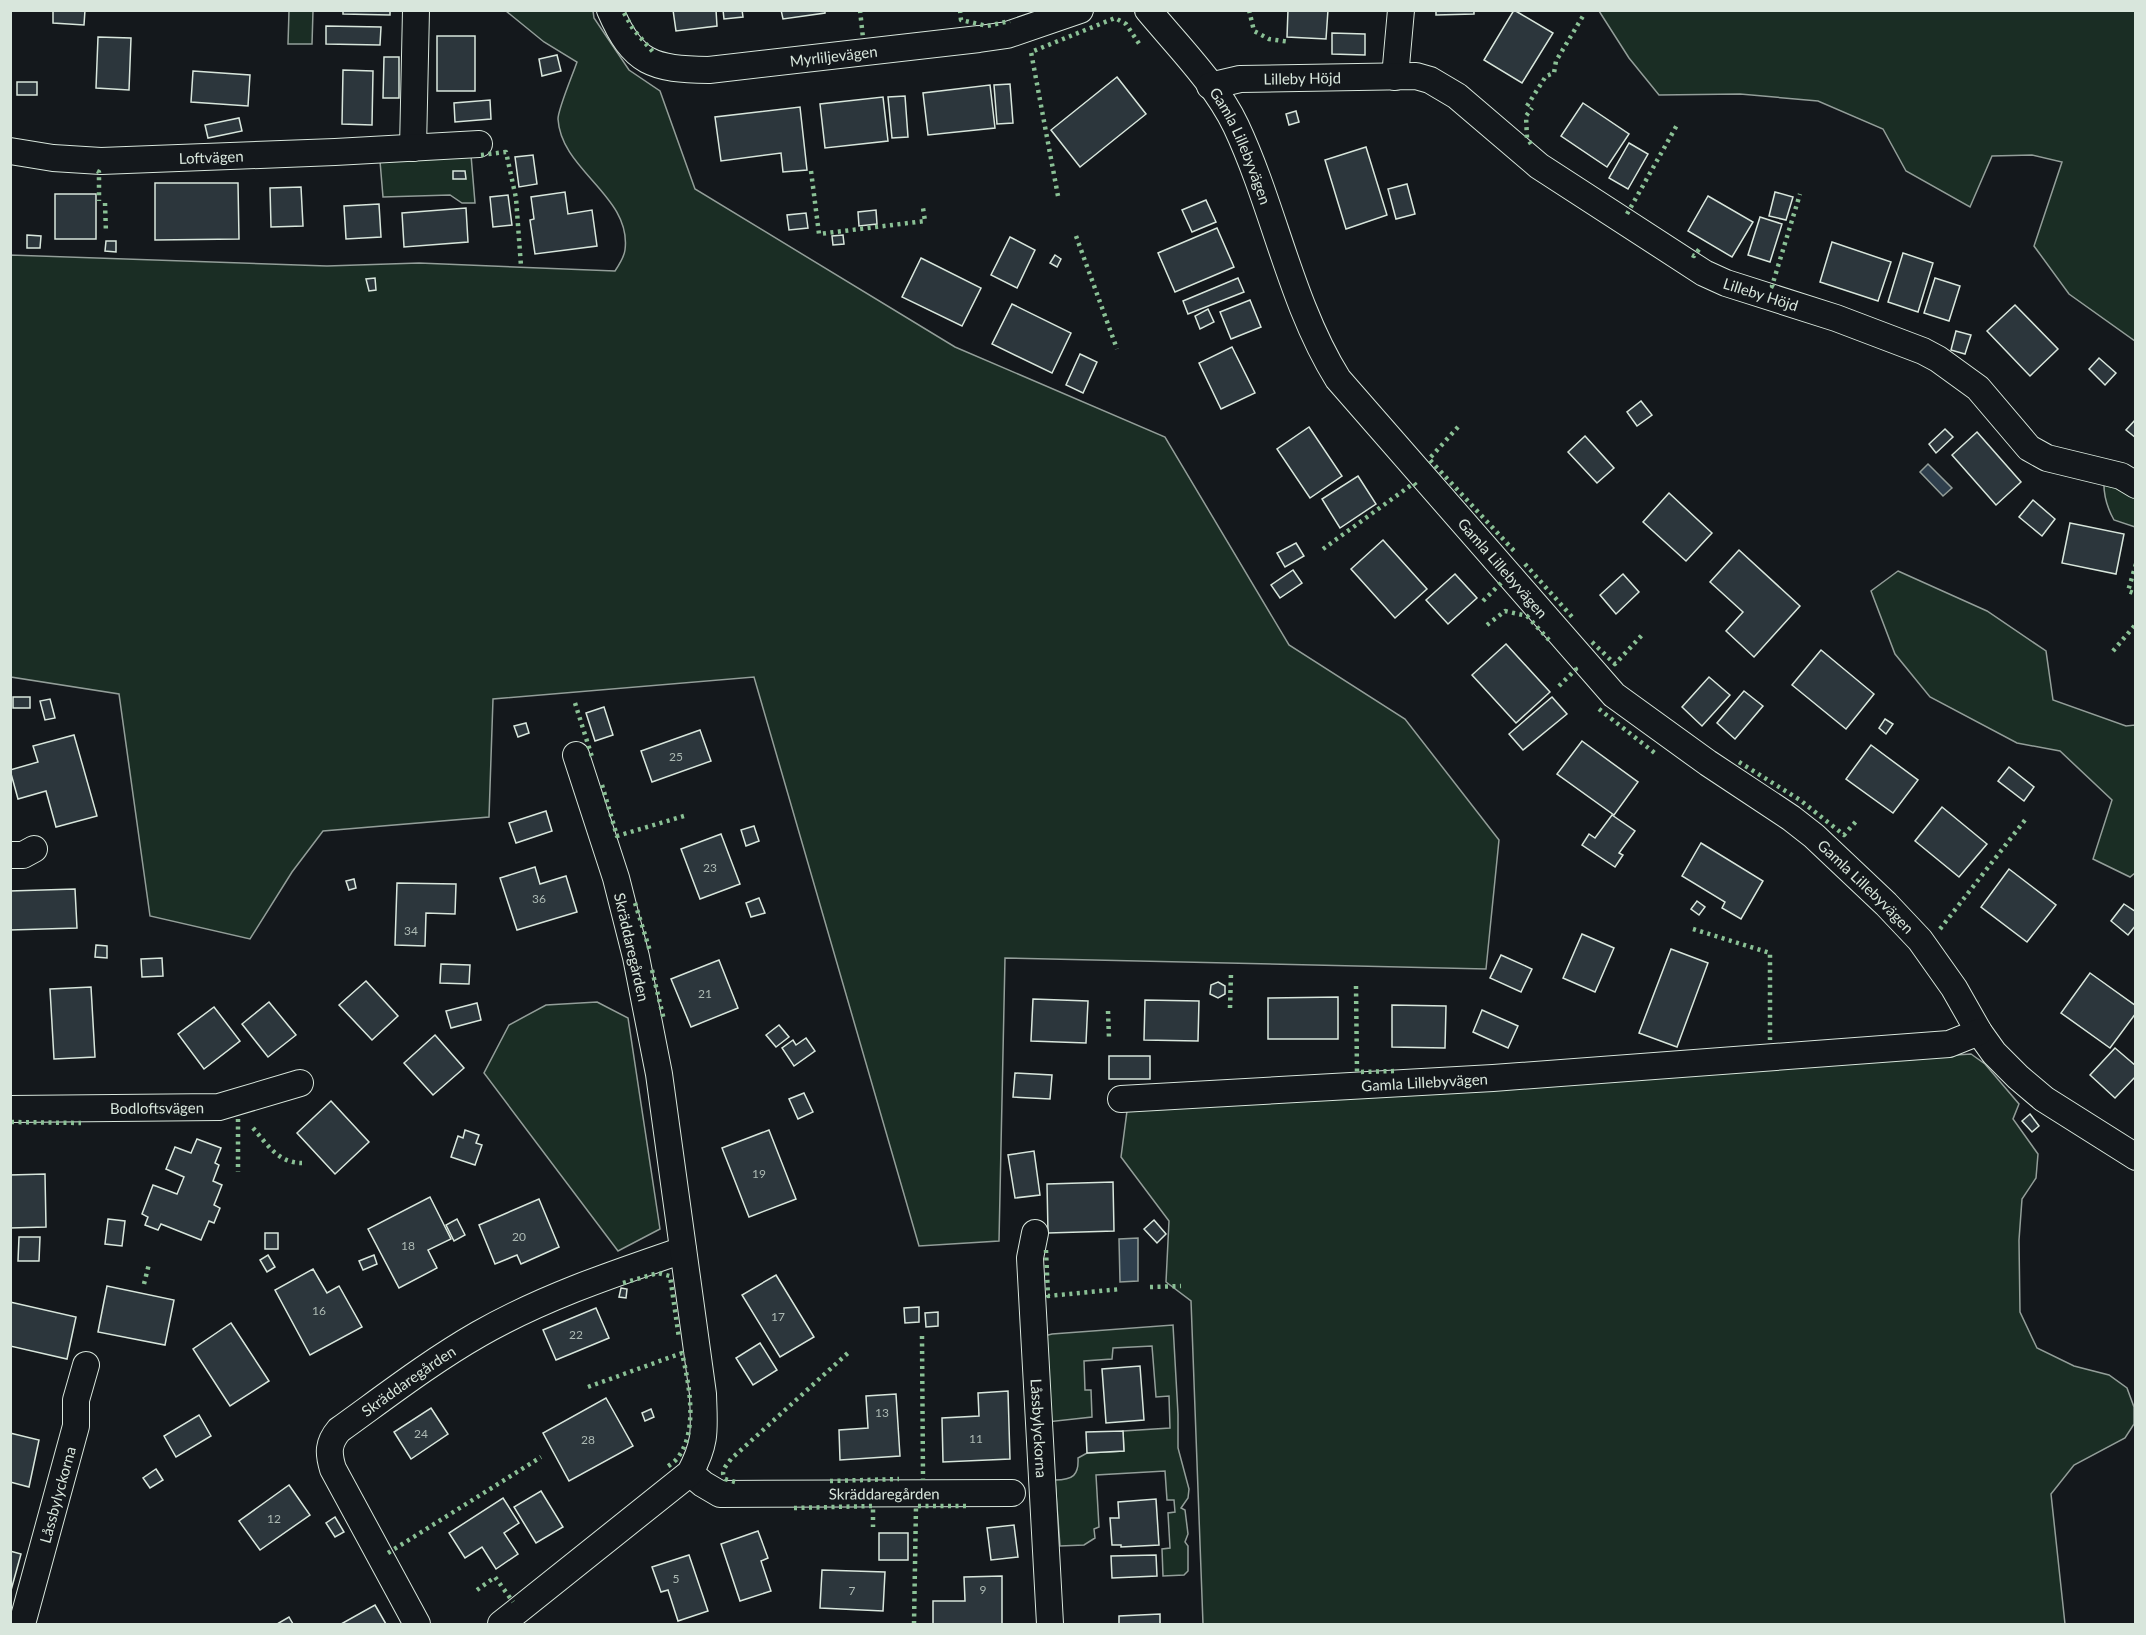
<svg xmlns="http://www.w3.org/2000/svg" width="2146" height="1635" font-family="Lato,sans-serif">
<rect width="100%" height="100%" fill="#14181c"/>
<g fill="#1a2d24" stroke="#939e99" stroke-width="1.5">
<polygon points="289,11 313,11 312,44 288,44"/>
<path d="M 506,11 L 593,11 L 594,18 L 629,70 L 660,91 L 695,189 L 955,347 L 1165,437 L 1289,645 L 1405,719 L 1499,840 L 1486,969 L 1005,958 L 999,1241 L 919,1246 L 754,677 L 493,699 L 489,817 L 323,831 L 292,872 L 250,939 L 150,916 L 119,694 L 11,677 L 10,255 L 327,266 L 419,263 L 615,271 C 619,265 624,257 625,250 C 632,196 561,171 558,119 C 558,109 573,74 577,62 L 544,42 Z"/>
<polygon points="1599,11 2135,11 2135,341 2069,294 2034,246 2062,162 2032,155 1992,156 1970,207 1906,171 1883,129 1818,101 1740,94 1659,95 1629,58"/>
<polygon points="471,155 475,203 462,203 450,195 383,197 380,161"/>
<path d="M 2104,478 L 2135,493 L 2135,527 L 2114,520 C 2106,506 2103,494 2104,478 Z"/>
<polygon points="1898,571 1987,611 2046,651 2053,700 2126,726 2135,725 2135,873 2130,877 2093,859 2112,800 2060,751 2017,743 1930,697 1895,654 1871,591"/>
<polygon points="597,1002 628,1018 660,1229 618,1251 484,1073 509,1025 546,1005"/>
<polygon points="1971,1054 1985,1064 2019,1104 2013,1119 2038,1154 2036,1178 2022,1199 2019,1240 2020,1312 2037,1348 2074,1366 2109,1375 2127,1388 2134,1407 2134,1424 2125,1438 2074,1465 2051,1494 2065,1624 1203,1624 1191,1301 1166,1282 1169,1221 1121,1157 1127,1111"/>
<path d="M 1173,1325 L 1178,1414 L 1178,1448 L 1189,1489 L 1188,1498 L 1181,1508 L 1185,1510 L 1188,1534 L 1185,1542 L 1188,1546 L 1188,1571 L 1184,1575 L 1163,1576 L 1162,1549 L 1170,1548 L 1168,1513 L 1175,1512 L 1174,1500 L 1167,1500 L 1165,1471 L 1096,1475 L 1099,1527 L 1094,1529 L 1095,1538 L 1084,1545 L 1060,1546 L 1055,1480 C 1073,1480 1079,1475 1078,1458 L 1087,1453 L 1124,1451 L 1123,1431 L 1170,1428 L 1169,1396 L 1156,1397 L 1152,1346 L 1113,1348 L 1112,1359 L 1084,1361 L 1085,1390 L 1091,1390 L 1092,1417 L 1047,1422 L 1044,1336 L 1052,1334 Z"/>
</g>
<g fill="#2f3f4d" stroke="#939e99" stroke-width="1.5">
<polygon points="1928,464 1952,488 1943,496 1920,472"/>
<polygon points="1138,1238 1138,1281 1120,1282 1119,1239"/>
</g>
<g fill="#2c363c" stroke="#d8e6dc" stroke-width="1.5">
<polygon points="53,10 85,10 84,25 53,23"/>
<polygon points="343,10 390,10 390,15 343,14"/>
<polygon points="673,10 716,10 717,26 676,31"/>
<polygon points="723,10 742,10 743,17 724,19"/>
<polygon points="781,10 825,10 825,13 783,19"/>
<polygon points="1288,10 1328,10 1326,39 1287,37"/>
<polygon points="1436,10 1474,10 1474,14 1436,15"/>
<polygon points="1514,10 1553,33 1522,83 1484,60"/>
<polygon points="326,26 381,27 380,45 326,44"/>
<polygon points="1332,33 1365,34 1365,55 1332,54"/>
<rect x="437" y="36" width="38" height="55"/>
<polygon points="98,37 131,38 129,90 96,88"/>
<polygon points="557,55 561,71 542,76 539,59"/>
<polygon points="384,57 399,57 399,98 383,98"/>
<polygon points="343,70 373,71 372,125 342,124"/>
<polygon points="193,71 250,75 248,106 191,102"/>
<polygon points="1117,77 1146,114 1080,167 1051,130"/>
<rect x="17" y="82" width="20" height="13"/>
<polygon points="1010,84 1013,123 997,124 994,85"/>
<polygon points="990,85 995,128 928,135 923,93"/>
<polygon points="905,96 908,137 892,138 888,97"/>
<polygon points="883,97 888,141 825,148 820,104"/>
<polygon points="490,100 491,119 455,122 454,103"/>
<polygon points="1583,103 1629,134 1607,167 1561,136"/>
<polygon points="800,107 807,170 783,172 781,153 721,161 715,117"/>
<polygon points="1296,111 1299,122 1289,125 1286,114"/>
<polygon points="239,118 242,131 208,138 205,125"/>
<polygon points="1629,143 1648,154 1628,189 1609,178"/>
<polygon points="1366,147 1387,215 1346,229 1325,160"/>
<polygon points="533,155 537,184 519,187 515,157"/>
<polygon points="453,171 465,171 466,179 453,179"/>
<polygon points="155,183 238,183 239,239 155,240"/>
<polygon points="1407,184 1415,214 1396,219 1388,189"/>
<polygon points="301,187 303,226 271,227 270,188"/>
<polygon points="565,192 568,214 592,210 597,246 535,254 530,220 534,219 531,197"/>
<polygon points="1775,192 1793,197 1786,220 1769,216"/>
<rect x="55" y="194" width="41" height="45"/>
<polygon points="508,195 512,225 493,227 490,197"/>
<polygon points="1708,196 1753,222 1732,257 1688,231"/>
<polygon points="1206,200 1216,222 1192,232 1182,210"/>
<polygon points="379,204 381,237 346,239 344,206"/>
<polygon points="466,208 468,242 404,247 402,213"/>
<polygon points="876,210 877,224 859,226 858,212"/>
<polygon points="806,213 808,228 789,230 787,215"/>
<polygon points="1760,217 1782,224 1770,262 1748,255"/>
<polygon points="1217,228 1234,267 1175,292 1158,253"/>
<polygon points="27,235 41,236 40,248 27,248"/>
<polygon points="843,235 844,244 833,245 832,236"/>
<polygon points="1010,237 1035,250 1017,288 991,275"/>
<polygon points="106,241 116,241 116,252 105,251"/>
<polygon points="1832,242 1891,262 1878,301 1820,282"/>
<polygon points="1903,253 1933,263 1918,312 1888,302"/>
<polygon points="1055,255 1061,259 1057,267 1050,263"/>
<polygon points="921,258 981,288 962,326 902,297"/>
<polygon points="375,278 376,290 369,291 366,279"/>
<polygon points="1238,278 1244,292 1188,314 1183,301"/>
<polygon points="1935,278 1960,286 1949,321 1924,313"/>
<polygon points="1250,300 1261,327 1231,339 1220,312"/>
<polygon points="1012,304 1071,333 1052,373 992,344"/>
<polygon points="2015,305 2058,349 2030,376 1987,331"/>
<polygon points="1208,309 1214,322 1200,329 1195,316"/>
<polygon points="1956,331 1971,335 1965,354 1951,350"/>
<polygon points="1232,347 1255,393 1221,409 1199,363"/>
<polygon points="1080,354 1097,362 1083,393 1066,385"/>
<polygon points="2099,358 2116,373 2105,385 2089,369"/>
<polygon points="1641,401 1652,415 1637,426 1627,412"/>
<polygon points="2136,419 2136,438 2126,430"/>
<polygon points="1309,427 1342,476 1310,498 1277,449"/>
<polygon points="1945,429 1953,437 1936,453 1929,444"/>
<polygon points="1977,432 2021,482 1996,505 1952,455"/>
<polygon points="1585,436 1614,468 1597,483 1568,452"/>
<polygon points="1358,476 1376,504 1340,528 1322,499"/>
<polygon points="1669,493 1712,533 1686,561 1643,522"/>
<polygon points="2033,500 2055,519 2042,536 2019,517"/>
<polygon points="2070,523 2124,534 2116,574 2062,563"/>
<polygon points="1383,540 1427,589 1395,618 1351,569"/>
<polygon points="1296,543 1304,556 1285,567 1277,553"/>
<polygon points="1739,550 1800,606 1754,657 1726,631 1743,612 1710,582"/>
<polygon points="1293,570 1302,583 1280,598 1271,585"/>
<polygon points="1455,574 1477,598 1448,624 1426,600"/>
<polygon points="1623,574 1639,592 1616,614 1600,595"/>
<polygon points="1506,644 1550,692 1516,723 1472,675"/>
<polygon points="1821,650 1874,694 1846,729 1792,685"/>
<polygon points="1709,677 1730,695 1702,726 1682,707"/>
<polygon points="1744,691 1763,706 1735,739 1717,723"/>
<rect x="13" y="697" width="17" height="11"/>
<polygon points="1552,697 1567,714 1523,750 1509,734"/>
<polygon points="50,699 55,718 45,720 40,701"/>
<polygon points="604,707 613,735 595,741 586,713"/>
<polygon points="1885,719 1893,724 1886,734 1879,728"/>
<polygon points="526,723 529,733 518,737 514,726"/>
<polygon points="700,730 711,761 652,782 641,751"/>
<polygon points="74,735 97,816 56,827 46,791 18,799 10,770 38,762 33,746"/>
<polygon points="1582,741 1638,782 1614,815 1557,774"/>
<polygon points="1871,745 1918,780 1893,813 1846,779"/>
<polygon points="2009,767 2034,787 2024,801 1998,781"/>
<polygon points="1942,807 1987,844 1959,877 1915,841"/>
<polygon points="546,811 552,831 516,843 509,823"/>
<polygon points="1612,815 1635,831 1619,853 1623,855 1615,867 1582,845 1589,834 1595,838"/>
<polygon points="754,826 759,841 746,846 741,830"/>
<polygon points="721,834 740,884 700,899 681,849"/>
<polygon points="1701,843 1763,881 1741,919 1722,908 1725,902 1682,876"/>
<polygon points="535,867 540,884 566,876 577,912 517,930 500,878"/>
<polygon points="2009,869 2056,905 2027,942 1981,907"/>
<polygon points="354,879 356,888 349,890 346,881"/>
<polygon points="397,883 456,884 455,914 426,913 425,946 395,945"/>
<polygon points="75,889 77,928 10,930 10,891"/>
<polygon points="759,898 765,913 751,917 746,903"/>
<polygon points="1697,901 1705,907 1699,915 1691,909"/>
<polygon points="2124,904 2136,912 2136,925 2128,935 2111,921"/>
<polygon points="1582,934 1614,948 1595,992 1563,978"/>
<polygon points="96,945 107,946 107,958 95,957"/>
<polygon points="1671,949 1708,963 1677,1047 1639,1033"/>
<polygon points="1501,955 1532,969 1521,992 1490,978"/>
<polygon points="162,958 163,976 142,977 141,959"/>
<polygon points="719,960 738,1008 691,1027 671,979"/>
<polygon points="441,964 470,965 469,984 440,983"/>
<polygon points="2090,973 2136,1006 2136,1013 2110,1048 2061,1013"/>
<polygon points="366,981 398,1016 372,1040 339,1005"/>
<polygon points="1218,982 1225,986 1225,994 1218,998 1210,994 1211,985"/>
<polygon points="91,987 95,1057 54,1059 50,989"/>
<polygon points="1338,997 1338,1039 1268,1039 1268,998"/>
<polygon points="1033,999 1088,1001 1086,1043 1031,1041"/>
<polygon points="1145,1000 1199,1001 1198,1041 1144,1040"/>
<polygon points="269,1002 296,1035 268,1057 242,1024"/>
<polygon points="477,1003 481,1020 451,1028 446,1011"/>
<polygon points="1392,1005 1446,1006 1445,1048 1392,1047"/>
<polygon points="214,1007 240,1041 204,1069 178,1034"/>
<polygon points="1482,1010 1518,1026 1508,1048 1473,1032"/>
<polygon points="779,1025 789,1037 776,1047 766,1035"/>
<polygon points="435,1035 464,1068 433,1095 404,1063"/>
<polygon points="806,1038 815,1051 794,1066 782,1048 793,1040 796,1045"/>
<polygon points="2115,1048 2136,1066 2136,1076 2115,1098 2090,1075"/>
<rect x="1109" y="1056" width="41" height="23"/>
<polygon points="1015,1073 1052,1075 1050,1099 1013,1097"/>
<polygon points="804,1093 813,1112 798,1119 789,1099"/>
<polygon points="331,1101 369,1142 335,1174 297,1133"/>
<polygon points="2030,1114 2039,1126 2032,1132 2022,1121"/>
<polygon points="465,1130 479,1135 476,1143 482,1145 475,1165 451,1157 458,1136 463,1138"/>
<polygon points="769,1130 796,1199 749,1217 722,1148"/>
<polygon points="197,1139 221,1148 215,1163 219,1165 213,1181 222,1185 214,1205 220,1208 214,1223 209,1221 201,1240 161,1224 158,1230 145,1225 148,1217 142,1214 153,1185 177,1194 184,1177 166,1169 175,1147 191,1153"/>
<polygon points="1034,1151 1040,1195 1015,1198 1008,1155"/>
<polygon points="45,1174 46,1227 10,1228 10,1175"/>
<polygon points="1113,1182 1114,1231 1048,1233 1047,1184"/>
<polygon points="430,1197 451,1239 428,1250 437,1268 399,1288 368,1229"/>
<polygon points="539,1199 559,1247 521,1264 517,1255 495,1264 479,1225"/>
<polygon points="108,1219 125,1221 122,1246 105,1244"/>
<polygon points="457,1219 465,1235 454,1241 446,1225"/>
<polygon points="1154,1220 1166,1234 1157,1243 1144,1229"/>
<rect x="265" y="1233" width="13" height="16"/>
<polygon points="19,1237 40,1237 39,1261 18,1261"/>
<polygon points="268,1255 275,1267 267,1272 260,1260"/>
<polygon points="374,1255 377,1264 363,1270 359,1261"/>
<polygon points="313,1269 327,1293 339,1286 362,1327 310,1355 275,1290"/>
<polygon points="776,1275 814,1337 780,1357 742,1295"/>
<polygon points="107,1286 174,1300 165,1345 98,1332"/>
<polygon points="621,1288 627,1289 626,1298 619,1297"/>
<polygon points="10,1302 76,1317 67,1359 10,1346"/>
<polygon points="919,1307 919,1322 905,1323 904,1308"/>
<polygon points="596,1308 609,1338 556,1360 543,1330"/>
<polygon points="938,1312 938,1326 926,1327 925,1313"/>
<polygon points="231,1323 269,1381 230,1406 193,1349"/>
<polygon points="760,1343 777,1370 753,1385 736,1358"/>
<polygon points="1140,1366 1144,1420 1106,1423 1102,1369"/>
<polygon points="1008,1391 1010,1459 943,1462 942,1418 979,1416 978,1393"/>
<polygon points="896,1394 900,1456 840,1460 839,1430 868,1428 866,1396"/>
<polygon points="606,1398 633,1446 569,1481 543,1433"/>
<polygon points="431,1408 448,1434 411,1459 394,1432"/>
<polygon points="651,1409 654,1417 645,1421 642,1413"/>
<polygon points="199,1415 211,1436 176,1457 164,1436"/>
<polygon points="1123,1431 1124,1451 1087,1453 1086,1432"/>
<polygon points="10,1433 39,1440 29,1487 10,1482"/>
<polygon points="156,1469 163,1480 150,1488 143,1478"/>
<polygon points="289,1485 310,1515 260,1550 239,1521"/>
<polygon points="541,1491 563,1527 536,1543 514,1507"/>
<polygon points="503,1498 519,1523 504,1533 518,1554 496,1569 482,1547 465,1558 449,1533"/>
<polygon points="1156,1499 1159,1545 1121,1547 1121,1545 1112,1545 1110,1518 1119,1518 1118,1502"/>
<polygon points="335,1517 344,1532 335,1537 326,1523"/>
<polygon points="1014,1525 1018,1557 991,1560 987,1528"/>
<polygon points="758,1531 768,1558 761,1561 771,1591 740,1601 721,1544"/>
<rect x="879" y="1533" width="29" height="27"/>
<polygon points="10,1551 21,1554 10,1594"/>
<polygon points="689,1555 708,1611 678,1621 668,1590 661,1592 652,1567"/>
<polygon points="1156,1555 1157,1576 1112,1578 1111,1556"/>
<polygon points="822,1570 885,1572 883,1611 820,1608"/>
<polygon points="1002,1576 1002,1624 933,1624 933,1601 965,1601 964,1577"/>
<polygon points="375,1605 386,1624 341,1624"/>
<polygon points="1160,1614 1160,1624 1119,1624 1119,1616"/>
<polygon points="289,1617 293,1624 277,1624"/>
</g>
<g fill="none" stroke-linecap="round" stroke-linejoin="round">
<g stroke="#d8e6dc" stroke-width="28">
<g id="minor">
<path id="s1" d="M 610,10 C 633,64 653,69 709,70 L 979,39 L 1007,35 L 1080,10"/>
<path id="s2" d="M 1148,10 C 1178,46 1216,84 1236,126 C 1274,207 1291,304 1338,379 L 1614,695 L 1708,763 L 1791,818 L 1814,836 L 1886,904 L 1920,940 L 1954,988 L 1979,1032 L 1994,1053 L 2018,1077 L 2044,1099 L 2136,1157"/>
<polyline points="1395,77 1401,10"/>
<path id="s3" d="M 1210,86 L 1240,79 L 1416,76 L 1430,80 L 1457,96 L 1539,166 L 1704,273 L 1726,283 L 1836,318 L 1923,351 L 1938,359 L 1978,388 L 2029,448 L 2047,458 L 2121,476 L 2136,485"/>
<polyline points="413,148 416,10"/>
<path id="s4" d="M 10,151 L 53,158 L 101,161 L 335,152 L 479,144"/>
<polyline points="10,855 23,855 34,849"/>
<path id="s5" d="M 1121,1099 L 1493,1078 L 1949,1044 L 1979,1032"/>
<path id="s6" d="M 10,1109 L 219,1107 L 300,1083"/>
<path id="s7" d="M 1035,1233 L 1030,1258 L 1050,1624"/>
<path id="s8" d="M 690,1473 L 703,1484 L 720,1494 L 1012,1493"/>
<path id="s9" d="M 22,1624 L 76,1426 L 76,1400 L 86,1365"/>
<path id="s10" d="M 417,1624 L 333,1469 C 328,1453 328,1443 339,1430 C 385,1397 430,1362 479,1334 C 544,1297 613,1274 683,1250"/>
<path d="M 501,1624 L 690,1473 C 707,1441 704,1429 703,1394 L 659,1074 L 636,957 L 616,878 L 576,755"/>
</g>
</g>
<use href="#minor" stroke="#14181c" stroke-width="26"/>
<g stroke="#8ac095" stroke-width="4.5" stroke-dasharray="3 4.5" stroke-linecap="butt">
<polyline points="860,10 863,38"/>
<polyline points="960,10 961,20 987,26 1010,21"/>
<polyline points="1249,10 1254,31 1269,39 1290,42"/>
<polyline points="624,13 633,29 653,52"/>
<polyline points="1527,106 1546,76 1554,73 1556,61 1583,16"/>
<polyline points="1531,144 1527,138 1526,116 1532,108"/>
<polyline points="481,155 506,152 516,198 521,266"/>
<polyline points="97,171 99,172 99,201"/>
<polyline points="811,171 819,234 925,221 923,208"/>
<polyline points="1058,196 1031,52 1115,18 1126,24 1140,45"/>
<polyline points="105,203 106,233"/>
<polyline points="1627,214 1677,125"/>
<polyline points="1076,236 1117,349"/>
<polyline points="1692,255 1694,256 1700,248"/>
<polyline points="1774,287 1772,286 1800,194"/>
<polyline points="1458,427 1429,459 1516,553"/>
<polyline points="1323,549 1414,483 1418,488"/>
<polyline points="1525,564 1574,619"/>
<polyline points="2136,564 2128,591 2136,594"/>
<polyline points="1483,601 1502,582"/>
<polyline points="1487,625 1505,611 1527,616 1549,640"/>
<polyline points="1592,642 1615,664 1642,635"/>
<polyline points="2113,651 2136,624"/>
<polyline points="1559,686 1576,669 1573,666"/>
<polyline points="575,703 592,757"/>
<polyline points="1599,709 1656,754"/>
<polyline points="1739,762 1800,800 1844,835 1858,819"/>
<polyline points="602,785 617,836 684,816"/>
<polyline points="635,903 650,951"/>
<polyline points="1693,929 1770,953 1770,1040"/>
<polyline points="1940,929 2025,820"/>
<polyline points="652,970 664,1020"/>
<polyline points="1356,986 1357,1072 1397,1071"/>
<polyline points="1230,1008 1231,973"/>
<polyline points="1108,1011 1109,1038"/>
<polyline points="238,1119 238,1172"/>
<polyline points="11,1122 81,1123"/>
<path d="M 253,1128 C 267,1144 278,1163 302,1163"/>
<polyline points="1046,1250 1048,1296 1121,1289"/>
<polyline points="623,1283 658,1273 670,1276 679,1338"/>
<polyline points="144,1284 149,1264"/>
<polyline points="1150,1287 1181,1286"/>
<polyline points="922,1336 923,1480"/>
<path d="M 588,1387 L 682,1353 C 689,1384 698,1428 679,1456 C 676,1461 670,1465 665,1468"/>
<polyline points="830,1481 899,1479"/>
<path d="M 735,1482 L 725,1479 C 720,1471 726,1466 731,1459 L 849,1352"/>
<polyline points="794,1508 873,1506 873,1527"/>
<polyline points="388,1553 541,1457"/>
<polyline points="477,1590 495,1577 513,1602"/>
<polyline points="914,1624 916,1506 970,1506"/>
</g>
</g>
<g text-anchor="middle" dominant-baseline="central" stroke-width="4.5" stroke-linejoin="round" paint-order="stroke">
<g font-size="12" fill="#adbab4">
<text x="676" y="756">25</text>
<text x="710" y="867">23</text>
<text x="539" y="898">36</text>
<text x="411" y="930">34</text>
<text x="705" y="993">21</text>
<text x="759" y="1173">19</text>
<text x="519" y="1236">20</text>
<text x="408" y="1245">18</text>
<text x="319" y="1310">16</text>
<text x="778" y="1316">17</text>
<text x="576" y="1334">22</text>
<text x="882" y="1412">13</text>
<text x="421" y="1433">24</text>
<text x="976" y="1438">11</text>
<text x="588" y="1439">28</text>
<text x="274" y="1518">12</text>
<text x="676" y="1578">5</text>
<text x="983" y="1589">9</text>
<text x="852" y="1590">7</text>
</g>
<g font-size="15" fill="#d8e6dc" stroke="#14181c">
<text stroke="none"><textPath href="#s1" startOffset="252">Myrliljevägen</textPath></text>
<text stroke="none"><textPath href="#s3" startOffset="93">Lilleby Höjd</textPath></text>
<text stroke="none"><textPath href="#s2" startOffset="166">Gamla Lillebyvägen</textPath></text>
<text stroke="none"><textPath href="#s4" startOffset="202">Loftvägen</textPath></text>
<text stroke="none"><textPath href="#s3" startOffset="618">Lilleby Höjd</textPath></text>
<text stroke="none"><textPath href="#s2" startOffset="670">Gamla Lillebyvägen</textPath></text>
<text stroke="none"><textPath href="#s2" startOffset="1156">Gamla Lillebyvägen</textPath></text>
<text transform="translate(632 947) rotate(77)">Skräddaregården</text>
<text stroke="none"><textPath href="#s5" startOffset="304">Gamla Lillebyvägen</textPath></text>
<text stroke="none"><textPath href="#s6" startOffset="147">Bodloftsvägen</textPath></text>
<text stroke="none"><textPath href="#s10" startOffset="303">Skräddaregården</textPath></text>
<text stroke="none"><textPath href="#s7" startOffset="196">Låssbylyckorna</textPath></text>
<text stroke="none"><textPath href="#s8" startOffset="201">Skräddaregården</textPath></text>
<text stroke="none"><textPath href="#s9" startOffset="134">Låssbylyckorna</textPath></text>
</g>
</g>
<rect width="2146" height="1635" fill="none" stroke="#d8e6dc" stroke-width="24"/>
</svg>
